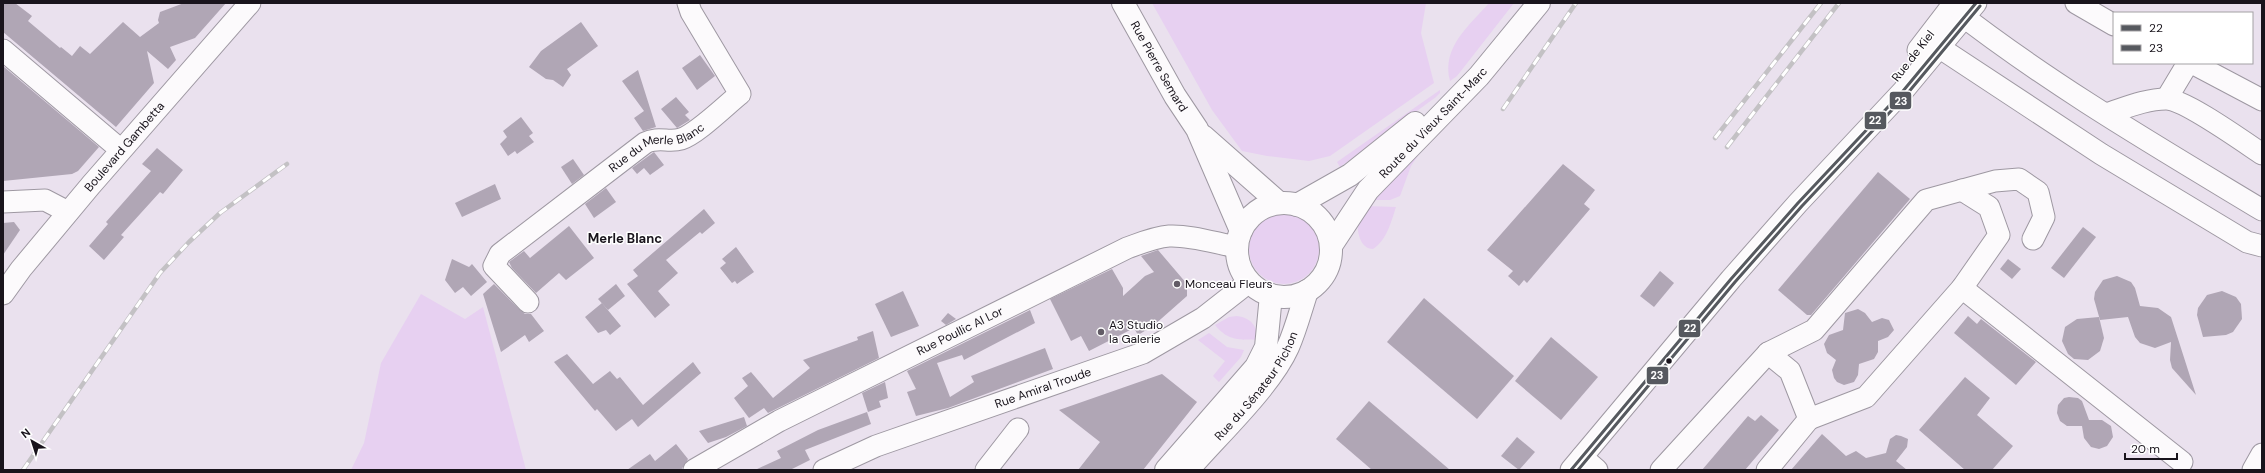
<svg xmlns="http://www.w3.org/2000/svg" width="2265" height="473" font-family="'DM Sans',sans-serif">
<rect width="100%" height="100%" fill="#eae1ee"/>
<g fill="#e7d0f1">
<polygon points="1152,3 1426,3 1421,33 1434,83 1330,156 1309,161 1267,156 1242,151 1212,110"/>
<path d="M 1489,3 L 1514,3 L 1457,76 L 1450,81 C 1441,47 1470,25 1489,3 Z"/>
<polygon points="1440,90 1440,93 1436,97 1340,167 1337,162"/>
<polygon points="1419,154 1411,166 1400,196 1390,200 1371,200"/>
<path d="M 1366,206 L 1396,207 C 1391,222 1387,240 1373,249 C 1361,249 1357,233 1358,224 C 1359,218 1364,211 1366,206 Z"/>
<circle cx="1284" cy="249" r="35"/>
<polygon points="421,294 465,319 483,307 526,470 351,470 364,443 381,363"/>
<path d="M 1237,316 C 1252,318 1256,326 1259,340 C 1239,339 1229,342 1215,325 L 1229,317 Z"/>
<polygon points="1209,333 1227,347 1244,350 1241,357 1219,382 1213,376 1225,361 1198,340"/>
</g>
<g fill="#b0a6b5">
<polygon points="3,3 15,3 32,16 28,21 60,48 61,47 72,56 80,46 90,54 123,22 140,37 159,23 158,20 160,12 184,3 226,3 195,38 170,47 176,60 168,69 147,51 154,83 116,127 3,32"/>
<polygon points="581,22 598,46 567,69 571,75 563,87 553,80 546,79 529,67 541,51"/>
<polygon points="700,55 715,76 697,90 682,68"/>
<polygon points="3,66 99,147 78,171 72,174 3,181"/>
<polygon points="638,70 656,127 643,131 634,118 644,111 622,81"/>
<polygon points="676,97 689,112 685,115 690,120 677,128 661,109"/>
<polygon points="521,117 533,133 529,136 534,142 517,154 515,151 508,156 500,144 507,137 503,131"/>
<polygon points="157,148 183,170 163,194 160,192 121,235 124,237 104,260 89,246 108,224 106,222 151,171 142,164"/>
<polygon points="654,152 664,165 650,175 644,168 637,174 632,168"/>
<polygon points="573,159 584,175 572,184 561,167"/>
<polygon points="1563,164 1595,190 1584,204 1590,209 1527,283 1524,280 1519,286 1508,276 1513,271 1487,250"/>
<polygon points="1878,172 1910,199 1811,315 1807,315 1778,290"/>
<polygon points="495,184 501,199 462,217 455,203"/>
<polygon points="606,188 616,202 594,218 585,204"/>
<polygon points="704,209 715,223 702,234 700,232 666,260 678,273 658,291 670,305 655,318 627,284 638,276 633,270"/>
<polygon points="14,222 20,230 3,255 3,223"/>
<polygon points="569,226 594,258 566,280 559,273 536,293 512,268 509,262 524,251 530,258"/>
<polygon points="2083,227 2096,237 2064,278 2051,268"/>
<polygon points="736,247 754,272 737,284 735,281 732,283 720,268 726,263 722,259"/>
<polygon points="1158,250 1187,284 1187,296 1153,326 1138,335 1134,328 1089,351 1081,336 1071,341 1050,299 1112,269 1123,288 1123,296 1145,276 1154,272 1141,256"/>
<polygon points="452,259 469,267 472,264 487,282 471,296 463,287 455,293 445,280"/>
<polygon points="2008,259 2021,269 2012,279 2000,269"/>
<polygon points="1660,271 1674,283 1654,307 1640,296"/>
<polygon points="2117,276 2131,282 2135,288 2140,306 2158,308 2171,317 2196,395 2172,368 2170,360 2171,342 2155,348 2140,343 2135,337 2128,317 2100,320 2094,299 2095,292 2103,280"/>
<polygon points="494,284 520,310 525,314 531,314 544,331 529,342 525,335 501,352 483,294"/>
<polygon points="616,284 625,296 608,310 598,299"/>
<polygon points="903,291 919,326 891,337 875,304"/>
<polygon points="2222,291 2236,297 2241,304 2242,319 2233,332 2226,335 2203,337 2197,315 2198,308 2207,295"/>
<polygon points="1424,298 1514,376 1477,419 1387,342"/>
<polygon points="602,303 621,326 610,335 606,330 598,333 585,317"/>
<polygon points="1858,309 1865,313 1872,322 1882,318 1889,320 1894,330 1888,337 1878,341 1878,352 1874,359 1859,364 1858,375 1854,382 1844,385 1837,382 1834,378 1832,370 1836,360 1827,353 1824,344 1829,335 1843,330 1845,313"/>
<polygon points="1030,310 1035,323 964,360 962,355 937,363 950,397 974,382 971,376 1045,348 1053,369 948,408 916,416 907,392 916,389 907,371"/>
<polygon points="948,313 956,319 946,325 941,321"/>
<polygon points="1968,316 1977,324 1981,319 2036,362 2016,385 1954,333"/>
<polygon points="2099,317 2104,338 2100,351 2088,360 2074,359 2068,354 2062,341 2065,327 2077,319"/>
<polygon points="873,331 879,358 768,413 764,408 749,418 734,398 748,386 742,378 751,372 773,398 810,368 803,360 858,340 857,337"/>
<polygon points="1551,337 1598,377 1561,420 1515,381"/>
<polygon points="567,354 593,384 610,371 617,379 620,377 643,405 693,362 701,373 638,427 632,419 616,431 597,409 595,411 554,362"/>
<polygon points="1162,374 1197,402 1143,470 1078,470 1100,442 1059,410"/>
<polygon points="1965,377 1990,398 1977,415 2013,446 1992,470 1965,470 1919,430"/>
<polygon points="885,382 888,398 879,401 881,407 868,412 862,393"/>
<polygon points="2069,397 2078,398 2082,401 2089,420 2102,420 2111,426 2113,437 2107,446 2099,449 2091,447 2084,438 2082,426 2067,426 2060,421 2057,413 2058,405 2064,398"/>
<polygon points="1369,401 1450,470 1372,470 1336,439"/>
<polygon points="867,412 871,424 805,450 810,460 790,470 755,470 781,458 777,451 818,430"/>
<polygon points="1761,415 1779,430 1745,470 1702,470 1748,416 1755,421"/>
<polygon points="744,417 747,426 726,437 708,443 699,431"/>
<polygon points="1822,434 1846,456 1856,451 1866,458 1886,453 1890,439 1896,435 1901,436 1908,439 1907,447 1896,461 1907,470 1791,470"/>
<polygon points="1517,437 1535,452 1519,470 1501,456"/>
<polygon points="676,444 688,459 681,470 627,470 650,454 655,461"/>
</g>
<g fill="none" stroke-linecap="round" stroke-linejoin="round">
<g stroke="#9e98a2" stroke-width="23">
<g id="minor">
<polyline points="2076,3 2114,25"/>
<path d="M 1951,7 C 2048,83 2156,146 2262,210"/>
<polyline points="1928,40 2101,154 2247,242 2262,246"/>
<polyline points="3,50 121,150"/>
<polyline points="1918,50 1954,3"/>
<polyline points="2192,63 2262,100"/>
<polyline points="2167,98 2188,63"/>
<path d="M 2106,114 C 2125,108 2146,99 2166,99 C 2184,99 2244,142 2262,154"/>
<polyline points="3,202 45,200 68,212"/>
<polyline points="1962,288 2182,462"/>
<path id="s1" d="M 3,294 L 21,269 L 91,185 L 250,3"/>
<path id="s2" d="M 528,302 L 494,266 L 500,254 L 645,143 C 658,136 669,143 681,139 C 697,134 726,105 740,94 L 691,12 L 688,3"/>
<polyline points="1768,353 1814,330 1926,200 1995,181 2019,179 2038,192 2044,217 2033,239"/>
<polyline points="1809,419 1866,397 1962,288 1999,235 1989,207 1962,190"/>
<polyline points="1582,457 1597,470"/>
<path id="s3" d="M 694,470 L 779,421 L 1127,248 C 1141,243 1155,237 1169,236 C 1191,235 1215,243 1237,247"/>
<path id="s4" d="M 824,470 L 876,446 L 1143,353 L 1203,318 L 1249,282"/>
<polyline points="986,470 1018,429"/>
<polyline points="1571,470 1731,279 1798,203 1903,91 1976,3"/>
<polyline points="1661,470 1768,353 1790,371 1809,419 1767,470"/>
<polyline points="2253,470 2262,454"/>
</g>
</g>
<g stroke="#9e98a2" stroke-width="24">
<g id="major">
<path id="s5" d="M 1123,3 L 1175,96 L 1197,129 L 1241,231"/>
<polyline points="1203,136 1279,203"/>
<circle cx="1284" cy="250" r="47"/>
<polyline points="1297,205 1350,175 1415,123"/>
<path id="s6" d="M 1331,246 L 1368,190 L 1479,76 L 1539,3"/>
<polyline points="1166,470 1256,367 1266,347 1271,295"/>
<path id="s7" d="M 1188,470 C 1218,435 1270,387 1288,347 C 1296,329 1301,309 1307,291"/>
</g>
</g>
<use href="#minor" stroke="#fcfafc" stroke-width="21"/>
<use href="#major" stroke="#fcfafc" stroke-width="22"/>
<g stroke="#c3c1c4" stroke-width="4.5">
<g id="rail">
<polyline points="1503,109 1576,3"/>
<polyline points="1715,138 1821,3"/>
<polyline points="1727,147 1839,3"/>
<polyline points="23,470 160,273 189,242 220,213 287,164"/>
</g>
</g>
<use href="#rail" stroke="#fff" stroke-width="3" stroke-dasharray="9" stroke-linecap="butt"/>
<g stroke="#fff" stroke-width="6">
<polyline id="bus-1" points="1571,470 1731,279 1798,203 1903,91 1976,3"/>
</g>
<g stroke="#fff" stroke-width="6">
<polyline id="bus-2" points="1578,470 1735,282 1802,206 1907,94 1980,6"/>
</g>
<use href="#bus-1" stroke="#56595f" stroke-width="3"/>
<use href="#bus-2" stroke="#56595f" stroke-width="3"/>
</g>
<g fill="#625c66" stroke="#fff" stroke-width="1.5">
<circle cx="1177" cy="284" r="4"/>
<circle cx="1101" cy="332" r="4"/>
</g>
<circle fill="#19141c" stroke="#fff" stroke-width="1.5" cx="1669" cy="361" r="3.5"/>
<g text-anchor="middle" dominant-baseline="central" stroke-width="3" stroke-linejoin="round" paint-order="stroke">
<g font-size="12" fill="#19141c" stroke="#fff">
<text transform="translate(1913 56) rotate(-52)">Rue de Kiel</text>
<text stroke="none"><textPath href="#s5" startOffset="73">Rue Pierre Semard</textPath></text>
<text stroke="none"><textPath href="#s6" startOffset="161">Route du Vieux Saint-Marc</textPath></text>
<text stroke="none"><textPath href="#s1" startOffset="191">Boulevard Gambetta</textPath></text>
<text stroke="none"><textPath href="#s2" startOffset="255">Rue du Merle Blanc</textPath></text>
<text stroke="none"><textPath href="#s3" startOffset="300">Rue Poullic Al Lor</textPath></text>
<text stroke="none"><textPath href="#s7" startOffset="109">Rue du Sénateur Pichon</textPath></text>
<text stroke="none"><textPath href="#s4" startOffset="234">Rue Amiral Troude</textPath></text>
</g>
<g font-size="12" fill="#19141c" stroke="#fff" text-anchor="start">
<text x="1185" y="284">Monceau Fleurs</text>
<text x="1109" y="325">A3 Studio<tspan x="1109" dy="14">la Galerie</tspan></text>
</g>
<g font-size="13" font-weight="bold" fill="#19141c" stroke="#fff">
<text x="625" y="238">Merle Blanc</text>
</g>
</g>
<g stroke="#fff" stroke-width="1.5">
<rect x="1889" y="91" width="23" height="19" rx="4" fill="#56595f"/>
<rect x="1864" y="111" width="23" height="19" rx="4" fill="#56595f"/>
<rect x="1678" y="319" width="23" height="19" rx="4" fill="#56595f"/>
<rect x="1646" y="366" width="23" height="19" rx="4" fill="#56595f"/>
</g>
<g font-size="11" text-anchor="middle" font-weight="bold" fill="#fff">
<text x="1901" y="105">23</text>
<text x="1875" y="124">22</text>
<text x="1690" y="332">22</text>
<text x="1657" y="379">23</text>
</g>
<rect width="2265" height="473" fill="none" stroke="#19141c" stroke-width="8"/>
<rect x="2113" y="12" width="140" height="52" fill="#ffffff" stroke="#a3a1a4"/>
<rect x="2121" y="25" width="20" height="6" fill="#56595f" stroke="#a3a1a4"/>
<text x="2149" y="32" font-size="12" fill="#19141c">22</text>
<rect x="2121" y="45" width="20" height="6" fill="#56595f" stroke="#a3a1a4"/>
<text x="2149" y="52" font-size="12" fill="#19141c">23</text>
<g transform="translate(32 441) rotate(321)" stroke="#ffffff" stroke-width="3" paint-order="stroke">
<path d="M0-3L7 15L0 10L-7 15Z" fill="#19141c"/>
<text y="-6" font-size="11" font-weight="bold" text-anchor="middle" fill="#19141c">N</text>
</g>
<path d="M2125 453v6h52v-6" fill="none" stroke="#19141c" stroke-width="2"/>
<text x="2131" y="453" font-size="12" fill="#19141c" stroke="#ffffff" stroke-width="3" paint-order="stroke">20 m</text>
</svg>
